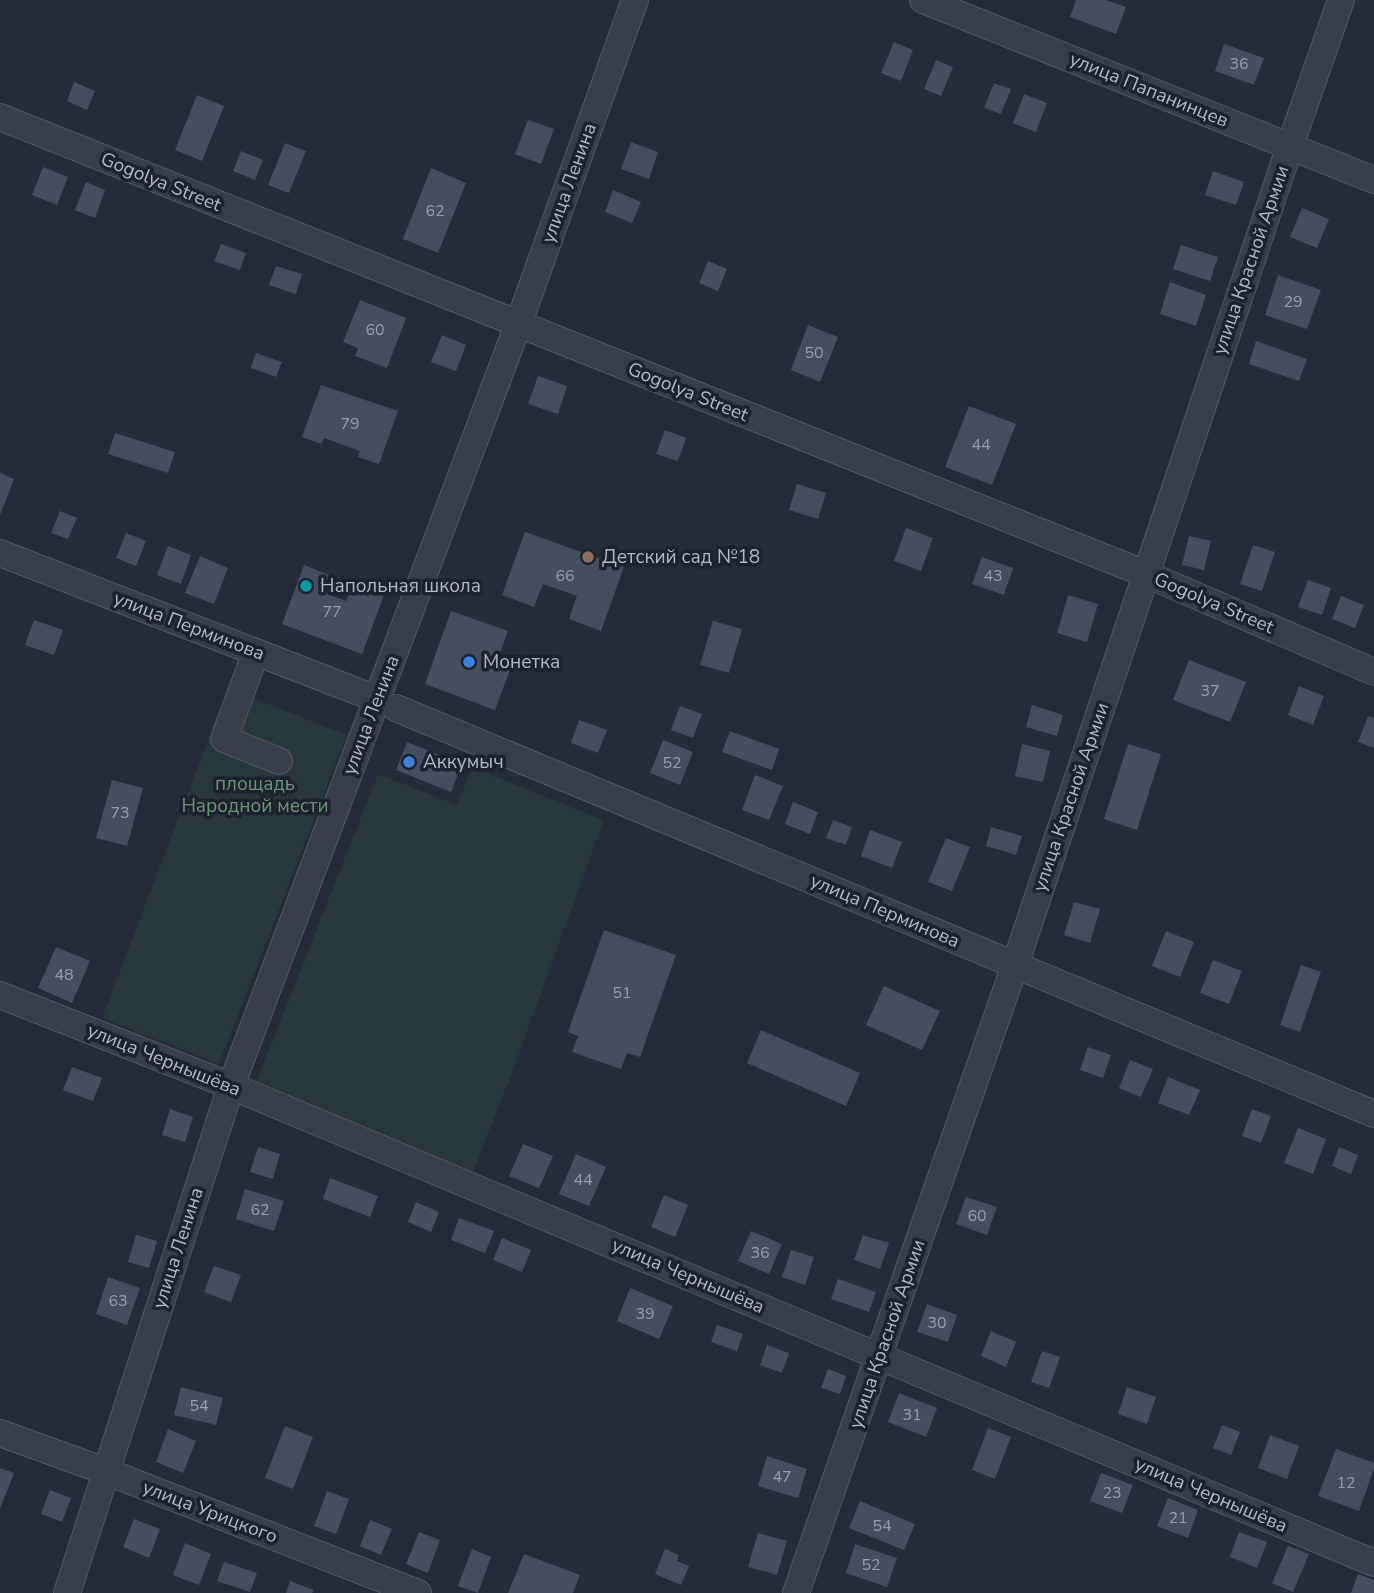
<svg xmlns="http://www.w3.org/2000/svg" width="1374" height="1593" font-family="'Nunito Sans',sans-serif">
<rect width="100%" height="100%" fill="#242b39"/>
<g fill="#26383b">
<polygon points="228,688 347,735 219,1064 102,1018"/>
<polygon points="472,767 604,820 512,1073 472,1174 255,1085 378,774 457,805"/>
</g>
<g fill="#454e5e">
<polygon points="1076,0 1106,0 1126,7 1116,34 1070,17"/>
<polygon points="894,42 913,50 901,81 881,73"/>
<polygon points="1224,44 1264,58 1254,85 1215,71"/>
<polygon points="936,60 953,67 941,96 924,89"/>
<polygon points="74,82 95,91 87,110 67,101"/>
<polygon points="994,83 1011,89 1001,114 984,108"/>
<polygon points="1024,94 1047,103 1036,132 1013,123"/>
<polygon points="197,95 224,106 202,161 175,150"/>
<polygon points="528,120 554,129 541,164 515,154"/>
<polygon points="631,142 658,152 649,179 621,169"/>
<polygon points="285,143 306,151 289,193 268,185"/>
<polygon points="241,151 263,160 255,180 233,171"/>
<polygon points="43,167 68,177 57,205 32,195"/>
<polygon points="431,168 466,183 438,253 403,239"/>
<polygon points="1213,171 1244,182 1236,205 1205,195"/>
<polygon points="86,182 105,190 95,218 75,210"/>
<polygon points="613,190 641,202 632,223 605,212"/>
<polygon points="1302,208 1329,219 1317,248 1290,237"/>
<polygon points="221,244 246,253 240,270 214,261"/>
<polygon points="1181,245 1218,257 1210,281 1173,269"/>
<polygon points="708,261 727,269 718,291 699,283"/>
<polygon points="276,266 302,274 296,294 269,285"/>
<polygon points="1278,275 1321,290 1307,329 1265,315"/>
<polygon points="1170,282 1206,295 1196,326 1160,314"/>
<polygon points="360,300 406,318 387,368 355,356 358,348 343,342"/>
<polygon points="808,325 838,337 820,382 791,370"/>
<polygon points="442,335 466,345 456,371 431,362"/>
<polygon points="1256,341 1307,359 1299,381 1249,364"/>
<polygon points="256,353 282,362 276,377 251,368"/>
<polygon points="538,376 567,386 558,414 528,404"/>
<polygon points="321,385 398,411 379,464 358,457 360,451 324,438 322,444 302,437"/>
<polygon points="969,406 1016,424 992,485 945,467"/>
<polygon points="665,430 686,438 678,461 656,454"/>
<polygon points="115,433 175,452 168,473 108,454"/>
<polygon points="0,473 14,479 0,515"/>
<polygon points="797,484 826,493 818,519 789,510"/>
<polygon points="60,511 77,518 68,539 51,533"/>
<polygon points="906,528 933,538 921,571 894,561"/>
<polygon points="525,532 624,567 601,631 569,619 577,596 543,584 534,607 502,595"/>
<polygon points="126,533 146,541 136,566 116,558"/>
<polygon points="1189,536 1211,541 1204,570 1182,565"/>
<polygon points="1253,545 1275,552 1262,591 1240,584"/>
<polygon points="168,546 191,555 181,584 157,575"/>
<polygon points="200,556 228,568 214,604 185,593"/>
<polygon points="982,557 1013,568 1004,595 972,584"/>
<polygon points="304,565 329,575 323,592 346,601 354,581 385,592 362,654 282,624"/>
<polygon points="1308,580 1331,588 1322,615 1298,607"/>
<polygon points="1068,595 1098,604 1087,642 1057,633"/>
<polygon points="1341,596 1364,605 1355,628 1332,619"/>
<polygon points="451,611 508,631 498,659 512,664 495,710 425,684"/>
<polygon points="34,620 63,630 54,655 25,645"/>
<polygon points="713,621 742,629 729,673 700,665"/>
<polygon points="1189,660 1246,682 1230,722 1173,700"/>
<polygon points="1299,686 1324,696 1313,725 1288,715"/>
<polygon points="1032,705 1063,715 1057,736 1026,727"/>
<polygon points="680,706 702,714 693,738 671,730"/>
<polygon points="1368,716 1374,718 1374,748 1358,742"/>
<polygon points="579,720 607,730 598,753 571,743"/>
<polygon points="730,731 779,749 772,770 722,752"/>
<polygon points="663,740 693,752 680,785 650,773"/>
<polygon points="407,742 462,764 451,792 396,770"/>
<polygon points="1022,744 1050,751 1043,782 1015,776"/>
<polygon points="1128,744 1161,754 1137,830 1104,819"/>
<polygon points="755,775 783,786 769,820 742,810"/>
<polygon points="112,780 143,788 127,846 96,838"/>
<polygon points="793,802 818,812 810,834 785,824"/>
<polygon points="833,820 852,827 846,845 826,838"/>
<polygon points="991,827 1022,836 1016,855 986,846"/>
<polygon points="870,830 902,842 892,868 861,856"/>
<polygon points="946,838 970,847 952,891 928,882"/>
<polygon points="1074,902 1100,909 1090,943 1064,935"/>
<polygon points="604,930 676,955 640,1057 627,1053 621,1069 572,1052 578,1036 568,1032"/>
<polygon points="1166,931 1194,942 1180,977 1152,966"/>
<polygon points="56,947 90,961 72,1003 38,988"/>
<polygon points="1213,960 1242,971 1229,1004 1200,993"/>
<polygon points="1301,965 1321,972 1300,1032 1280,1025"/>
<polygon points="884,986 940,1011 922,1050 866,1025"/>
<polygon points="761,1030 860,1073 846,1106 747,1063"/>
<polygon points="1088,1047 1111,1055 1103,1078 1080,1070"/>
<polygon points="1130,1060 1153,1069 1141,1097 1119,1088"/>
<polygon points="72,1067 102,1078 93,1101 63,1090"/>
<polygon points="1168,1077 1200,1090 1189,1115 1158,1103"/>
<polygon points="170,1109 193,1117 185,1142 162,1135"/>
<polygon points="1252,1109 1271,1116 1261,1143 1242,1136"/>
<polygon points="1298,1128 1326,1139 1313,1174 1284,1163"/>
<polygon points="523,1144 553,1156 539,1188 509,1176"/>
<polygon points="258,1147 280,1154 273,1179 250,1172"/>
<polygon points="1339,1147 1358,1155 1351,1174 1332,1166"/>
<polygon points="576,1154 606,1167 589,1206 559,1194"/>
<polygon points="330,1178 378,1196 370,1217 323,1199"/>
<polygon points="245,1189 284,1201 274,1231 236,1219"/>
<polygon points="664,1195 688,1205 675,1237 651,1227"/>
<polygon points="966,1197 997,1207 987,1235 956,1224"/>
<polygon points="416,1202 439,1212 431,1232 408,1222"/>
<polygon points="459,1218 494,1231 485,1253 451,1240"/>
<polygon points="751,1231 782,1244 769,1274 738,1261"/>
<polygon points="136,1235 157,1241 149,1268 128,1262"/>
<polygon points="863,1235 889,1243 880,1269 854,1260"/>
<polygon points="502,1238 531,1250 522,1272 493,1260"/>
<polygon points="791,1250 814,1257 805,1285 782,1277"/>
<polygon points="214,1266 241,1275 231,1302 204,1292"/>
<polygon points="108,1277 140,1288 127,1325 96,1314"/>
<polygon points="838,1279 876,1292 869,1312 831,1299"/>
<polygon points="630,1288 673,1306 659,1339 617,1321"/>
<polygon points="927,1304 957,1315 948,1342 917,1332"/>
<polygon points="717,1325 743,1334 737,1351 711,1342"/>
<polygon points="991,1331 1016,1342 1006,1367 981,1356"/>
<polygon points="767,1345 789,1353 782,1373 760,1365"/>
<polygon points="1042,1351 1060,1357 1049,1388 1031,1382"/>
<polygon points="828,1369 846,1376 840,1394 821,1388"/>
<polygon points="181,1387 223,1398 216,1425 174,1415"/>
<polygon points="1127,1387 1156,1397 1147,1424 1118,1414"/>
<polygon points="899,1393 937,1408 926,1437 888,1422"/>
<polygon points="1222,1425 1240,1432 1231,1455 1213,1448"/>
<polygon points="285,1426 313,1437 293,1489 265,1478"/>
<polygon points="988,1428 1011,1437 995,1479 972,1470"/>
<polygon points="168,1429 196,1441 183,1473 156,1462"/>
<polygon points="1270,1435 1299,1446 1287,1479 1258,1468"/>
<polygon points="1336,1449 1374,1463 1374,1469 1359,1511 1318,1496"/>
<polygon points="767,1456 807,1469 798,1498 758,1486"/>
<polygon points="0,1468 14,1473 0,1509"/>
<polygon points="1101,1473 1133,1485 1122,1513 1090,1501"/>
<polygon points="50,1490 71,1498 62,1522 41,1514"/>
<polygon points="327,1491 349,1499 336,1534 314,1526"/>
<polygon points="1168,1498 1198,1510 1188,1538 1157,1526"/>
<polygon points="860,1501 915,1524 904,1550 849,1528"/>
<polygon points="134,1519 160,1529 149,1558 123,1547"/>
<polygon points="370,1520 392,1529 381,1555 360,1546"/>
<polygon points="419,1532 440,1540 428,1573 406,1564"/>
<polygon points="1239,1532 1267,1542 1257,1568 1230,1557"/>
<polygon points="758,1533 787,1541 777,1575 748,1567"/>
<polygon points="185,1543 211,1554 199,1585 173,1575"/>
<polygon points="855,1544 897,1558 887,1587 846,1573"/>
<polygon points="1288,1546 1309,1554 1293,1592 1272,1583"/>
<polygon points="472,1549 491,1557 478,1593 458,1586"/>
<polygon points="665,1549 679,1555 677,1561 689,1566 681,1585 655,1574"/>
<polygon points="524,1554 580,1575 573,1593 508,1593"/>
<polygon points="224,1562 257,1573 250,1592 217,1581"/>
<polygon points="1358,1574 1374,1580 1374,1593 1351,1593"/>
<polygon points="290,1581 314,1590 312,1593 286,1593"/>
</g>
<g fill="none" stroke-linecap="round" stroke-linejoin="round">
<g stroke="#525864" stroke-width="28">
<g id="minor">
<polyline points="923,0 1374,180"/>
<polyline points="0,117 1146,574 1374,672"/>
<polyline points="0,553 377,699"/>
<polyline points="256,652 224,739 279,761"/>
<polyline points="396,708 1374,1114"/>
<polyline points="0,995 231,1086 1374,1563"/>
<polyline points="0,1433 105,1471 418,1593"/>
<polyline points="67,1593 231,1086 518,325 635,0"/>
<polyline points="796,1593 1015,965 1290,146 1341,0"/>
</g>
</g>
<use href="#minor" stroke="#373d49" stroke-width="26"/>
</g>
<circle fill="#8d6e63" stroke="#1c222e" stroke-width="2.5" cx="588" cy="557" r="7"/>
<circle fill="#0f9aa8" stroke="#1c222e" stroke-width="2.5" cx="306" cy="586" r="7"/>
<g fill="#3f7fe0" stroke="#1c222e" stroke-width="2.5">
<circle cx="469" cy="662" r="7"/>
<circle cx="409" cy="762" r="7"/>
</g>
<g text-anchor="middle" dominant-baseline="central" stroke-width="7" stroke-linejoin="round" paint-order="stroke">
<g font-size="16" fill="#979eab">
<text x="1239" y="64">36</text>
<text x="435" y="211">62</text>
<text x="1293" y="302">29</text>
<text x="375" y="330">60</text>
<text x="814" y="353">50</text>
<text x="350" y="424">79</text>
<text x="981" y="445">44</text>
<text x="565" y="576">66</text>
<text x="993" y="576">43</text>
<text x="332" y="612">77</text>
<text x="1210" y="691">37</text>
<text x="672" y="763">52</text>
<text x="120" y="813">73</text>
<text x="64" y="975">48</text>
<text x="622" y="993">51</text>
<text x="583" y="1180">44</text>
<text x="260" y="1210">62</text>
<text x="977" y="1216">60</text>
<text x="760" y="1253">36</text>
<text x="118" y="1301">63</text>
<text x="645" y="1314">39</text>
<text x="937" y="1323">30</text>
<text x="199" y="1406">54</text>
<text x="912" y="1415">31</text>
<text x="782" y="1477">47</text>
<text x="1346" y="1483">12</text>
<text x="1112" y="1493">23</text>
<text x="1178" y="1518">21</text>
<text x="882" y="1526">54</text>
<text x="871" y="1565">52</text>
</g>
<g font-size="19" fill="#b2b8c5" stroke="#1c222e">
<text transform="translate(1149 90) rotate(22)">улица Папанинцев</text>
<text transform="translate(161 182) rotate(22)">Gogolya Street</text>
<text transform="translate(569 183) rotate(-70)">улица Ленина</text>
<text transform="translate(1251 260) rotate(-71)">улица Красной Армии</text>
<text transform="translate(688 392) rotate(22)">Gogolya Street</text>
<text transform="translate(1214 603) rotate(23)">Gogolya Street</text>
<text transform="translate(189 626) rotate(21)">улица Перминова</text>
<text transform="translate(371 715) rotate(-69)">улица Ленина</text>
<text transform="translate(1071 797) rotate(-71)">улица Красной Армии</text>
<text transform="translate(885 911) rotate(23)">улица Перминова</text>
<text transform="translate(164 1060) rotate(22)">улица Чернышёва</text>
<text transform="translate(178 1248) rotate(-72)">улица Ленина</text>
<text transform="translate(688 1276) rotate(23)">улица Чернышёва</text>
<text transform="translate(887 1334) rotate(-71)">улица Красной Армии</text>
<text transform="translate(1211 1495) rotate(23)">улица Чернышёва</text>
<text transform="translate(210 1512) rotate(21)">улица Урицкого</text>
</g>
<g font-size="19" fill="#b2b8c5" stroke="#1c222e" text-anchor="start">
<text x="602" y="557">Детский сад №18</text>
<text x="320" y="586">Напольная школа</text>
<text x="483" y="662">Монетка</text>
<text x="423" y="762">Аккумыч</text>
</g>
<g font-size="19" fill="#6b9578" stroke="#1c222e">
<text x="255" y="784">площадь<tspan x="255" dy="22">Народной мести</tspan></text>
</g>
</g>
</svg>
